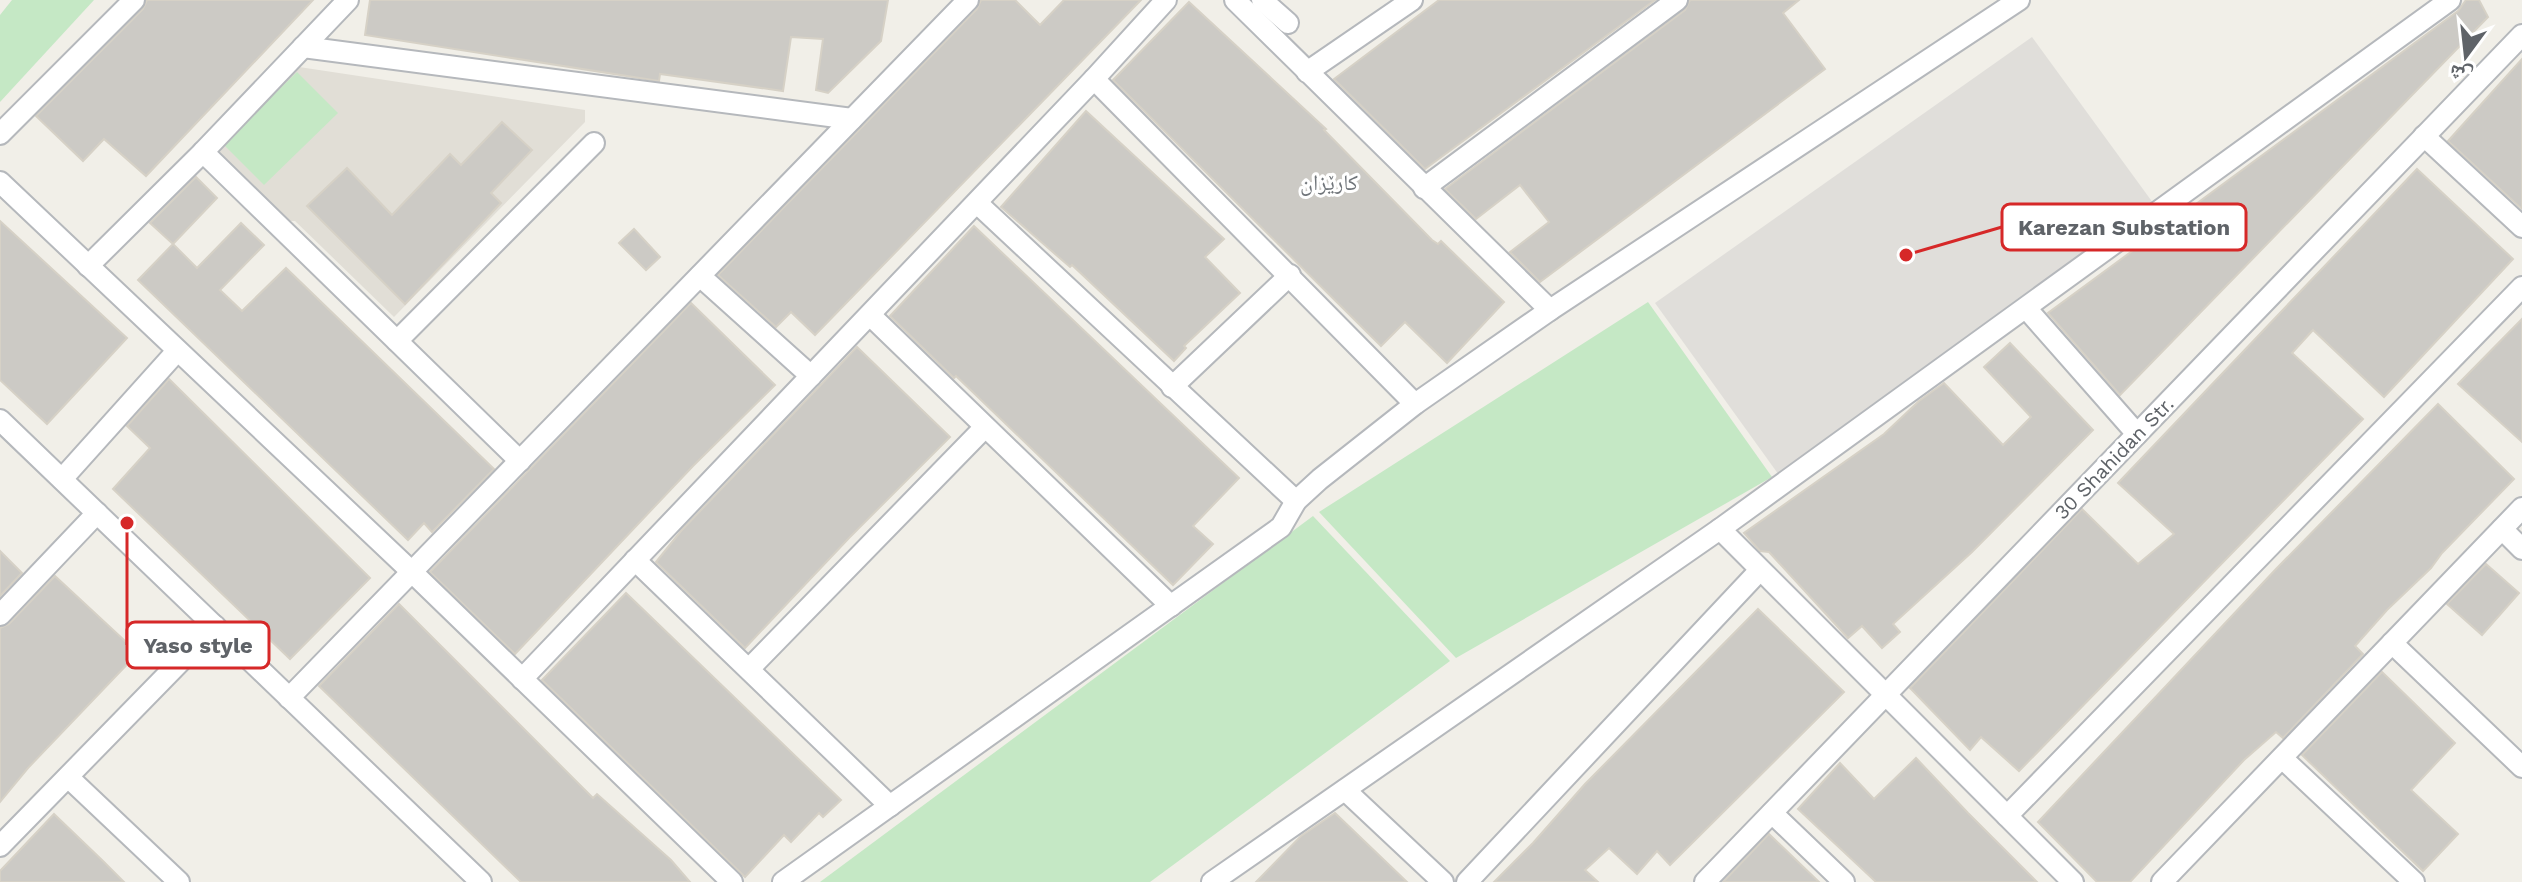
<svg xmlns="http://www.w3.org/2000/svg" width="2522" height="882" font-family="'Work Sans','Noto Naskh Arabic',sans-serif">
<rect width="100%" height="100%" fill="#f1efe8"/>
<polygon fill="#e0deda" points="2032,37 2156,207 1781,478 1655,303"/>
<polygon fill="#e1ded6" points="299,67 585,110 585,122 394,317 295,221 286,221 215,153"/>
<g fill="#c5e8c5">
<polygon points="12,0 94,0 0,102 0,15"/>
<polygon points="297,72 338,113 264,185 223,144"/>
<polygon points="1648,302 1772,477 1456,658 1319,512"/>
<polygon points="1313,516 1450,661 1150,882 820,882"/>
</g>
<g fill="#cccac5" stroke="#d6d1c6" stroke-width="2">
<polygon points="147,0 313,0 146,176 104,139 83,161 36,116 143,9"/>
<polygon points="370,0 888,0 881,41 828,93 816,90 823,39 791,37 783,91 660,74 659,81 365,35"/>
<polygon points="981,0 1015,0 1040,25 1064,0 1141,0 815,335 791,312 776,327 718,275 977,9"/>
<polygon points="1439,0 1655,0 1425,169 1334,79"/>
<polygon points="1690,0 1799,0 1783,13 1825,69 1540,282 1510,252 1549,222 1520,185 1476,219 1445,189 1685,10"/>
<polygon points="2466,0 2479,0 2488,17 2120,395 2048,313 2458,11"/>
<polygon points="1189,2 1326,129 1324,130 1432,240 1438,244 1441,241 1504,302 1447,363 1405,322 1381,346 1113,80"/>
<polygon points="2522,59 2522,209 2448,141"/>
<polygon points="1086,111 1224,239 1205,257 1240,293 1184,346 1186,348 1174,361 1072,265 1070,267 1001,207"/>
<polygon points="502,122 532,150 491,193 501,203 405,304 307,206 347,168 392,215 450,154 461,165"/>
<polygon points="2417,169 2513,259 2384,397 2313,330 2292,353 2363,419 2019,771 1981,737 1970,750 1910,688 2082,509 2138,564 2174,534 2118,483"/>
<polygon points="196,177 217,198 173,244 197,268 241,223 264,245 220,290 242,311 286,268 494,469 432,532 424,523 408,540 138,280 173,244 150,223"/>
<polygon points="0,221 127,338 47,424 0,380"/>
<polygon points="974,226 1239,478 1193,526 1213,544 1173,585 980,399 956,376 954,378 890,316"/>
<polygon points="634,229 660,257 646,270 619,243"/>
<polygon points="691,303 775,385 693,466 515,654 430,572"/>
<polygon points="2522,319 2522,442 2458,384"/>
<polygon points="2010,343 2093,430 1972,552 1893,624 1900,632 1882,648 1862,626 1848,638 1769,552 1760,551 1744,533 1884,434 1919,401 1944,383 2003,445 2031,417 1984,367"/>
<polygon points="857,347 950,437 849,538 745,648 656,562 681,531"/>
<polygon points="169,379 370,578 290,659 113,489 150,448 127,426"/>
<polygon points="2438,404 2514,479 2442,553 2431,568 2387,610 2355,646 2363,654 2283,738 2276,732 2244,760 2130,882 2097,882 2038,822 2276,569"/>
<polygon points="0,551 22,573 0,596"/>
<polygon points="2486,564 2519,593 2482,635 2447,604"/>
<polygon points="55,576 138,653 28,768 0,802 0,628 9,624"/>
<polygon points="626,593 841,800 823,817 819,813 791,842 784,835 745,877 542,680"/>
<polygon points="399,604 593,798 597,794 671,860 690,882 521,882 319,686"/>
<polygon points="1758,609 1844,692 1670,865 1657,851 1637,874 1609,848 1585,870 1598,882 1494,882 1533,843 1585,784"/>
<polygon points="2382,672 2455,743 2411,790 2458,834 2423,871 2302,755"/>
<polygon points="1916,758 1968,813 2037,882 1876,882 1798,809 1840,763 1874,799"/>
<polygon points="1335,813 1407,882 1256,882 1301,836"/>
<polygon points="54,814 103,861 124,882 0,882 0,871"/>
<polygon points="1769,834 1819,882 1723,882"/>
</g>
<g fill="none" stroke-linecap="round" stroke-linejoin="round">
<g stroke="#b5b8bc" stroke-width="24">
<g id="minor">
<polyline points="1235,0 1550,310"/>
<polyline points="1262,0 1288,23"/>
<polyline points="303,47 852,119"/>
<polyline points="1307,72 1412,0"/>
<polyline points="1094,79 1415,404"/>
<polyline points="0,134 134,0"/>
<polyline points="2424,136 2522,227"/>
<polyline points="203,152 520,461"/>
<polyline points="0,182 412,572 732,882"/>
<polyline points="1424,188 1677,0"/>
<polyline points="977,203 1296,501"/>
<polyline points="88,266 203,152 348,0"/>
<polyline points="700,276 811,376"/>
<polyline points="2026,308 2137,434"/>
<polyline points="870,315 1171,606"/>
<polyline points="397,341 594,143"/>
<polyline points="1172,387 1290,275"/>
<polyline points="0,420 481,882"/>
<polyline points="62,479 177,351"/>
<polyline points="1720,529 2073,882"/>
<polyline points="2502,529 2522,549"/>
<polyline points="635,560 890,806"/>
<polyline points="0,615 97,513"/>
<polyline points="2392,643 2522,767"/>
<polyline points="749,669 985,427"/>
<polyline points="522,679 1094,79 1166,0"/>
<polyline points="289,698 968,0"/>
<polyline points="2282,758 2414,882"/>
<polyline points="68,777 179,882"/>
<polyline points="1345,790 1443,882"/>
<polyline points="1772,813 1844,882"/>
<polyline points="2007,816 2522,287"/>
<polyline points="0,846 215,626"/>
<polyline points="783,882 1281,527 1296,501 1320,479 1415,404 1550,310 2019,0"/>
<polyline points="1212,882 1720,529 2450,0"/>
<polyline points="1467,882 1760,570"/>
<polyline points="1705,882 2522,35"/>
<polyline points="2162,882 2522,508"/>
</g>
</g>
<use href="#minor" stroke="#fff" stroke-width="20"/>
</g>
<g text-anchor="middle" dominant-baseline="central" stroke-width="6" stroke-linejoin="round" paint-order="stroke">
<g font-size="20" fill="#5f6368" stroke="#fff">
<text transform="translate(2114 458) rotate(-46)">30 Shahidan Str.</text>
</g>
<g font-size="22" fill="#70757a" stroke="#fff">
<text x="1329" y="182">کارێزان</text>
</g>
</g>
<path fill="none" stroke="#d62828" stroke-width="3" d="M1906 255L2002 227M127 523L127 645"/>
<g fill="#d62828" stroke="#fff" stroke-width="3">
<circle cx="1906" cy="255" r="8"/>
<circle cx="127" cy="523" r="8"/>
</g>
<g fill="#fff" stroke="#d62828" stroke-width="3">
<rect x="2002" y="204" width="244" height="46" rx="8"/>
<rect x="127" y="622" width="142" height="46" rx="8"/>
</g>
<g font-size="22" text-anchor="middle" font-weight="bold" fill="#5f6368">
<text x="2124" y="235">Karezan Substation</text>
<text x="198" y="653">Yaso style</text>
</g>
<g transform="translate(2466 56) rotate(195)" stroke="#ffffff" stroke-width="6" paint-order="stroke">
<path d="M0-6L14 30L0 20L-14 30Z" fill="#5f6368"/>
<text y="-12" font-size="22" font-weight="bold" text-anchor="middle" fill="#5f6368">ش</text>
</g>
</svg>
